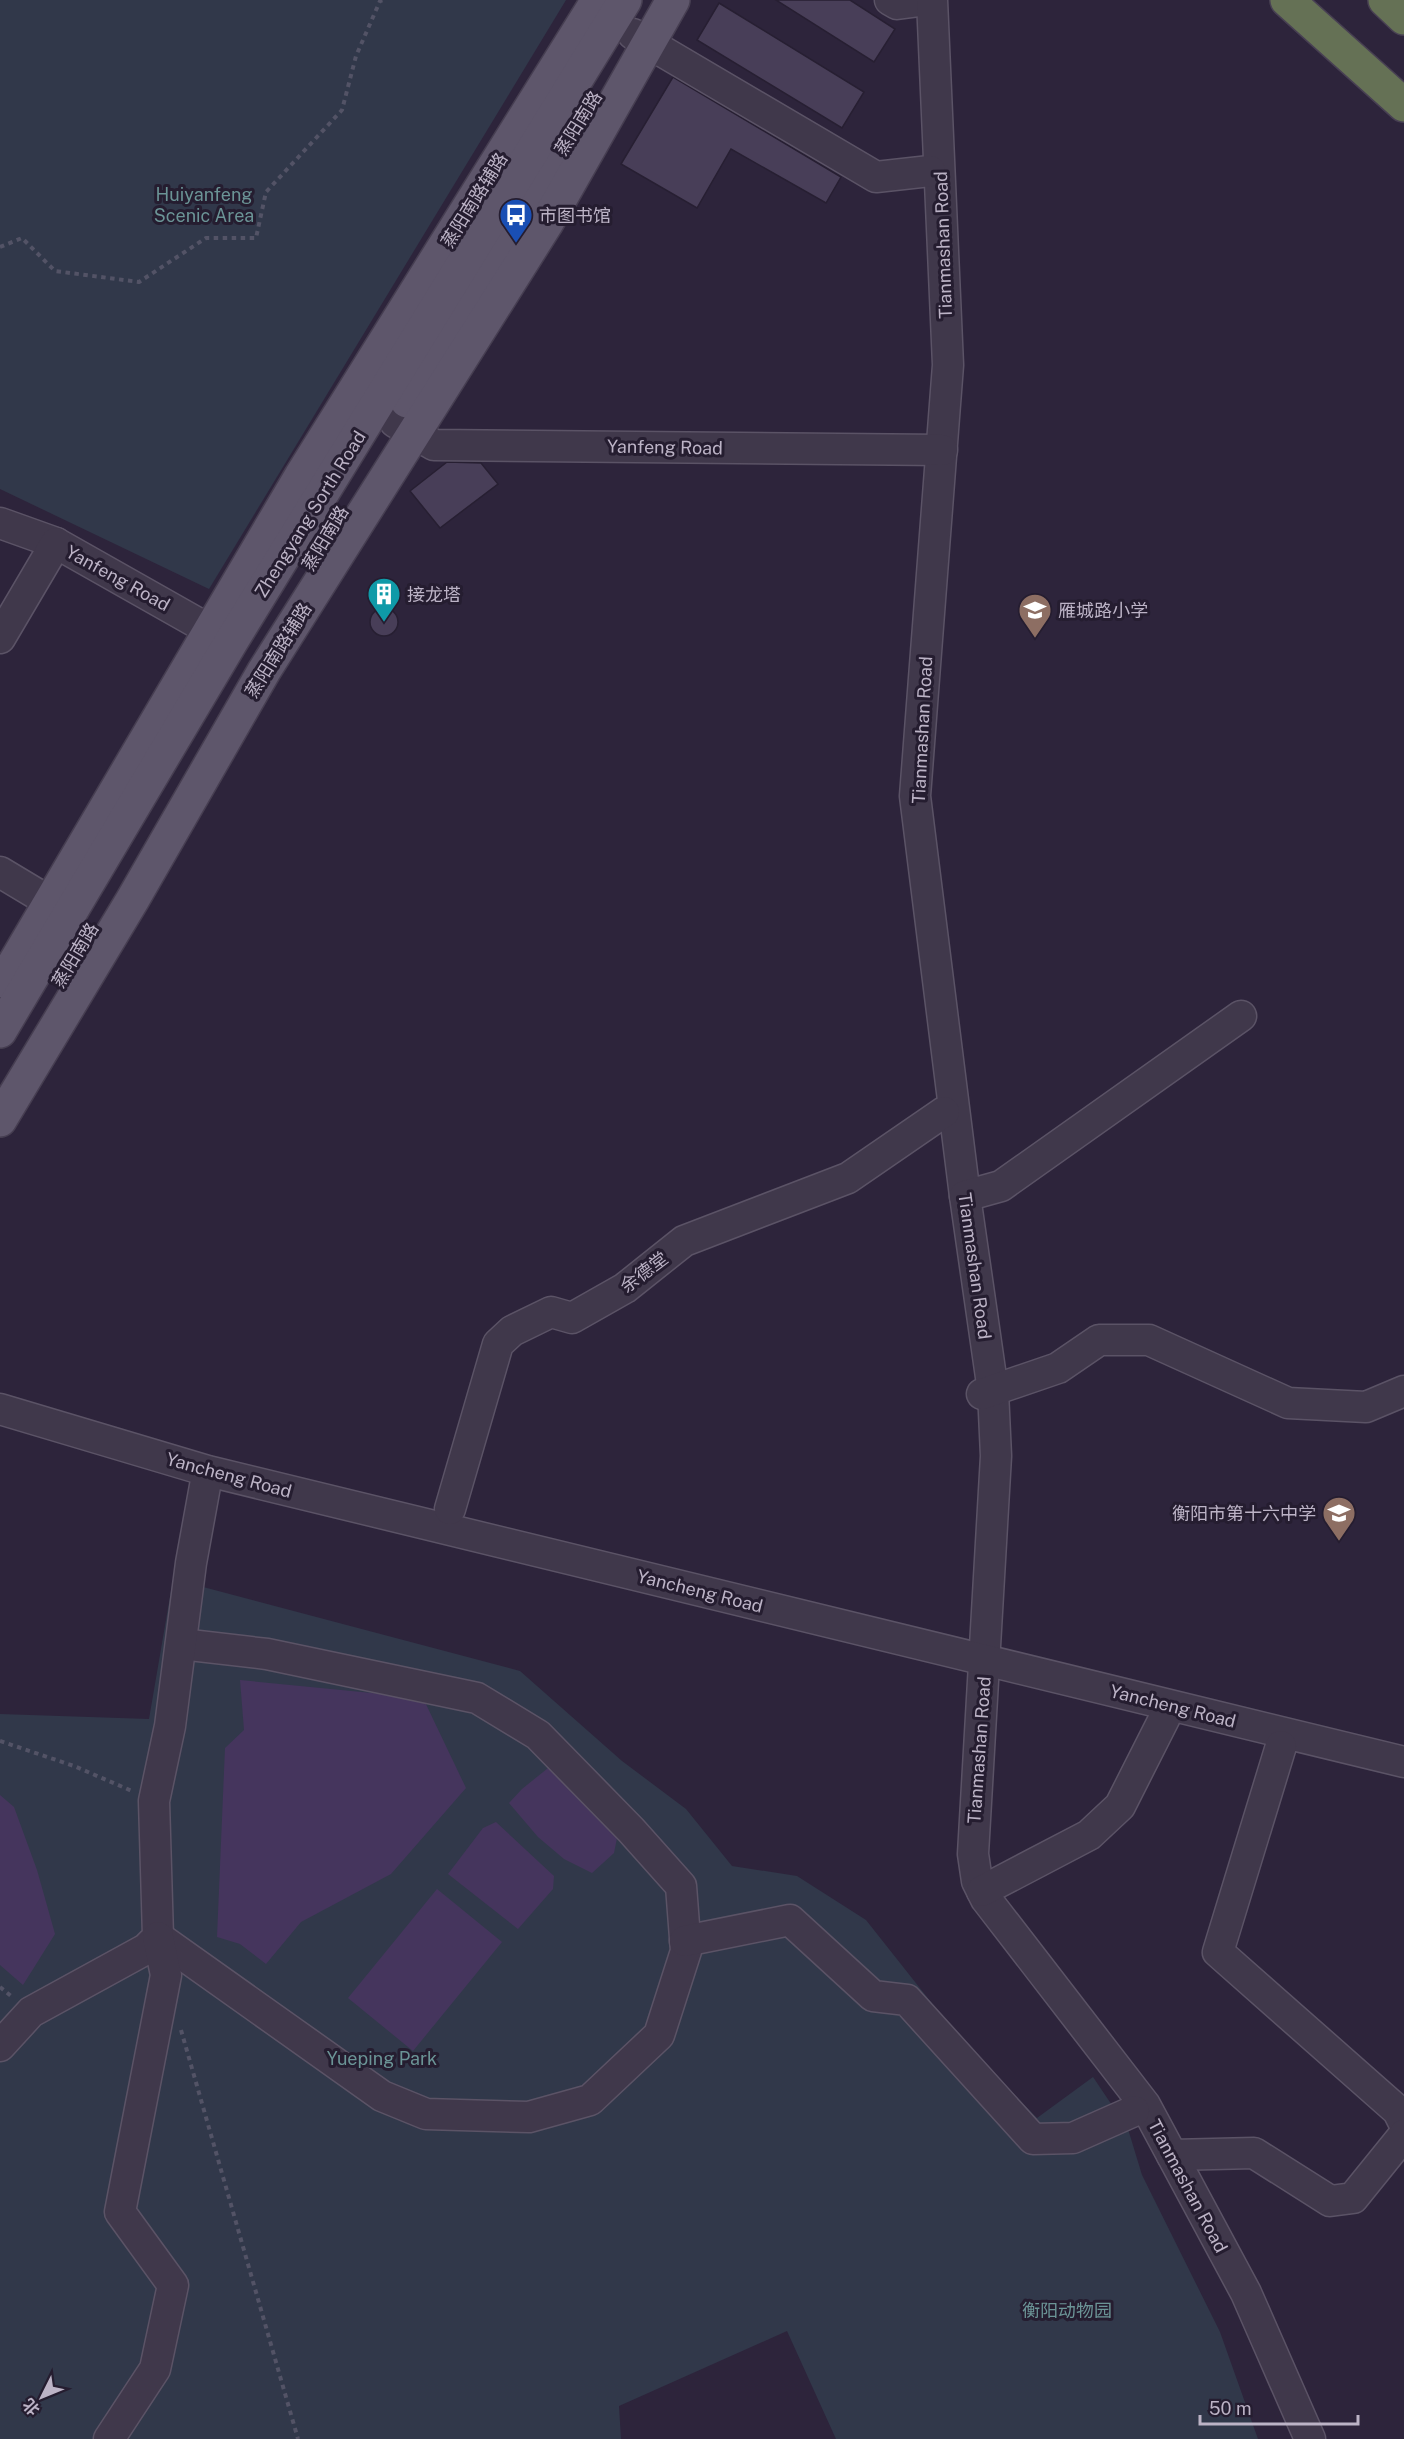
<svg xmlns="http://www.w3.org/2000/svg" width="1404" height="2439" font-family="'Public Sans','Noto Sans SC',sans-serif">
<rect width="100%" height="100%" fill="#2d243b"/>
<g fill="#31384a">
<polygon points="0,0 566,0 209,589 0,489"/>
<polygon points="173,1579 520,1671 622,1761 686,1809 732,1866 797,1876 866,1920 957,2035 1037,2118 1093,2077 1128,2129 1142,2175 1220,2332 1258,2439 836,2439 787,2331 619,2406 621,2439 0,2439 0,1714 149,1719"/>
</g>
<g fill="#45355d">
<polygon points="240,1680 423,1698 466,1788 391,1874 301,1922 266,1964 240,1944 217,1937 225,1748 244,1730"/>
<polygon points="558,1760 620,1823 614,1853 592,1873 564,1859 538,1837 509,1803 522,1789"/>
<polygon points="0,1795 14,1807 37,1870 55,1934 23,1985 0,1965"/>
<polygon points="496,1822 554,1876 553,1889 518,1929 448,1874 483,1828"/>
<polygon points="437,1889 502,1942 413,2051 348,1998"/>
</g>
<g fill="#483e58" stroke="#271f32" stroke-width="1.5">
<polygon points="776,0 850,0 895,29 874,62"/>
<polygon points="719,3 864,92 842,128 697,40"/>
<polygon points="673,77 841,177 826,203 731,149 697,208 621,164"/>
<polygon points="447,462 481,463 498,484 440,528 410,491"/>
<circle cx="384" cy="622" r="14"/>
</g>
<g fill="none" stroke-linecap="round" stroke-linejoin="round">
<g stroke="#5b5366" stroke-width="33">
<g id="minor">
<polyline points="890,0 897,4 920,1"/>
<polyline points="932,0 948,365 915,796 965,1196 993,1391 996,1456 973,1854 977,1881 986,1899 1145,2105 1246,2293 1310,2439"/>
<polyline points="633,34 876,177 930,171"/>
<polyline points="395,422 434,445 942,450"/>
<polyline points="0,523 56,543 231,642"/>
<polyline points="0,638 56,543"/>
<polyline points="0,872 70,914"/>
<polyline points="965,1196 1001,1186 1241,1016"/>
<polyline points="982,1394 1058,1368 1099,1340 1149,1340 1288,1403 1366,1407 1404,1391"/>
<polyline points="0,1409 208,1471 1404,1762"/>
<polyline points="450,1509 498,1344 512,1331 551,1312 572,1318 625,1288 684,1241 848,1178 944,1112"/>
<polyline points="1281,1746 1218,1952 1398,2111 1404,2123"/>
<polyline points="982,1891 1089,1835 1120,1806 1165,1717"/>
<polyline points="158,1937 382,2096 426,2114 529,2117 590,2100 659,2035 686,1951 681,1886 631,1830 538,1735 477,1698 267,1654 181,1644"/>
<polyline points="685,1941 790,1920 873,1996 907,2000 1033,2139 1073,2138 1134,2111"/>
<polyline points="0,2046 31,2012 146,1949 158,1937 154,1801 170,1726 191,1563 205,1486"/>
<polyline points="1172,2155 1254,2153 1330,2201 1353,2198 1404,2135"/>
<polyline points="109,2439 155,2369 173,2285 120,2212 166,1975 158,1937"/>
</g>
</g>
<g stroke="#463e51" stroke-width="36">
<g id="major">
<polyline points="407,401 583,115"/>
<polyline points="4,981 301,476 598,0"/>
<polyline points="0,1031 231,642 625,0"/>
<polyline points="0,1120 133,899 264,671 546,224 673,0"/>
</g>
</g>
<g stroke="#484053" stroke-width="36">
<g id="highway">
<polyline points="1287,0 1404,105"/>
<polyline points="1385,0 1404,18"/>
</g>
</g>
<g stroke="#535366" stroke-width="4" stroke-dasharray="4.5 4.5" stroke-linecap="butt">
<polyline points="0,247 22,238 55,271 139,282 206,238 256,238 266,192 342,110 356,56 380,1 384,0"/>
<polyline points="0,1741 74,1766 132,1791"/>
<polyline points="0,1987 11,1996"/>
<polyline points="181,2030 298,2439"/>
</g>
<use href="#minor" stroke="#40384b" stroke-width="30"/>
<use href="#major" stroke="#5e566b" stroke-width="33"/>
<use href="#highway" stroke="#657155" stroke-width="33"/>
</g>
<defs>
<g id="bus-pin" transform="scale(1.725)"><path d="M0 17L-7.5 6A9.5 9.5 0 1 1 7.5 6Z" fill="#1a4fb4" stroke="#251d30"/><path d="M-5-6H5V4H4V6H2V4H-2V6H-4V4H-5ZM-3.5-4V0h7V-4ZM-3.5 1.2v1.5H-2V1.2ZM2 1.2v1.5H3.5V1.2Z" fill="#fff"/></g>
<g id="building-pin" transform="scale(1.725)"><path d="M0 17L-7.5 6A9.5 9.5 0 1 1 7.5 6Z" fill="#0f9aa8" stroke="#251d30"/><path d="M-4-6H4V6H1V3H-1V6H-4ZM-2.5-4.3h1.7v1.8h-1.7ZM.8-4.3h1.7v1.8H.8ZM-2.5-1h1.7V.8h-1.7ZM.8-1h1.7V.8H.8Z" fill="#fff"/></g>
<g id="school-pin" transform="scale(1.725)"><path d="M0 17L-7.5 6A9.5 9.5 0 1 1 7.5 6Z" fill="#8d6e63" stroke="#251d30"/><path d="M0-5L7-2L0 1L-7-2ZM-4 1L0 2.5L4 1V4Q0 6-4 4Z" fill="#fff"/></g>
</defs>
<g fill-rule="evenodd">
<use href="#bus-pin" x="516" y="215"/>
<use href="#building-pin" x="384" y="594"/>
<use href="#school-pin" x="1035" y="610"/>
<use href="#school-pin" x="1339" y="1513"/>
</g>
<g text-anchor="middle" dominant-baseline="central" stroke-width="6" stroke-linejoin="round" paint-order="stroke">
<g font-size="18" fill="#bcb3c6" stroke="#251d30">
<text transform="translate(578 123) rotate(-58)">蒸阳南路</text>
<text transform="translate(474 200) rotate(-58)">蒸阳南路辅路</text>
<text transform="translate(943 245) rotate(-92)">Tianmashan Road</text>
<text transform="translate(665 447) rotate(1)">Yanfeng Road</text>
<text transform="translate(310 514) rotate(-58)">Zhengyang Sorth Road</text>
<text transform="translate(325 538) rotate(-59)">蒸阳南路</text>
<text transform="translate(118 578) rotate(29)">Yanfeng Road</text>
<text transform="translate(278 650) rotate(-58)">蒸阳南路辅路</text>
<text transform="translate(922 730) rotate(-87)">Tianmashan Road</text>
<text transform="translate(75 955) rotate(-59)">蒸阳南路</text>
<text transform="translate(975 1266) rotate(82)">Tianmashan Road</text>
<text transform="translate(644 1272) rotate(-37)">余德堂</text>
<text transform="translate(229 1475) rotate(15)">Yancheng Road</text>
<text transform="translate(700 1591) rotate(14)">Yancheng Road</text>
<text transform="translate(1173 1706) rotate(14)">Yancheng Road</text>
<text transform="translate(979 1750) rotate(-86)">Tianmashan Road</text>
<text transform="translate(1188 2186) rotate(62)">Tianmashan Road</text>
</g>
<g font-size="18" fill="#6b9496" stroke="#251d30">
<text x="204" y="194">Huiyanfeng<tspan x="204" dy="21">Scenic Area</tspan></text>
<text x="382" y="2058">Yueping Park</text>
<text x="1067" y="2310">衡阳动物园</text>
</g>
<g font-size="18" fill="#bcb3c6" stroke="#251d30" text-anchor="start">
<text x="539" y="215">市图书馆</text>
<text x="407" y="594">接龙塔</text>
<text x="1058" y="610">雁城路小学</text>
<text x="1316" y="1513" text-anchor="end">衡阳市第十六中学</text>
</g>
</g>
<g transform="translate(42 2397) rotate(227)" stroke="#251d30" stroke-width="4.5" paint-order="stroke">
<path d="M0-4.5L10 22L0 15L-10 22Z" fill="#bcb3c6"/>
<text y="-9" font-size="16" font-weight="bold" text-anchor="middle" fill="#bcb3c6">北</text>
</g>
<path d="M1200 2415v9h158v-9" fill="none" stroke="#bcb3c6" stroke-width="3"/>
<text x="1209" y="2415" font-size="18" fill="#bcb3c6" stroke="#251d30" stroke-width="4.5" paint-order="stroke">50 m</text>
</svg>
